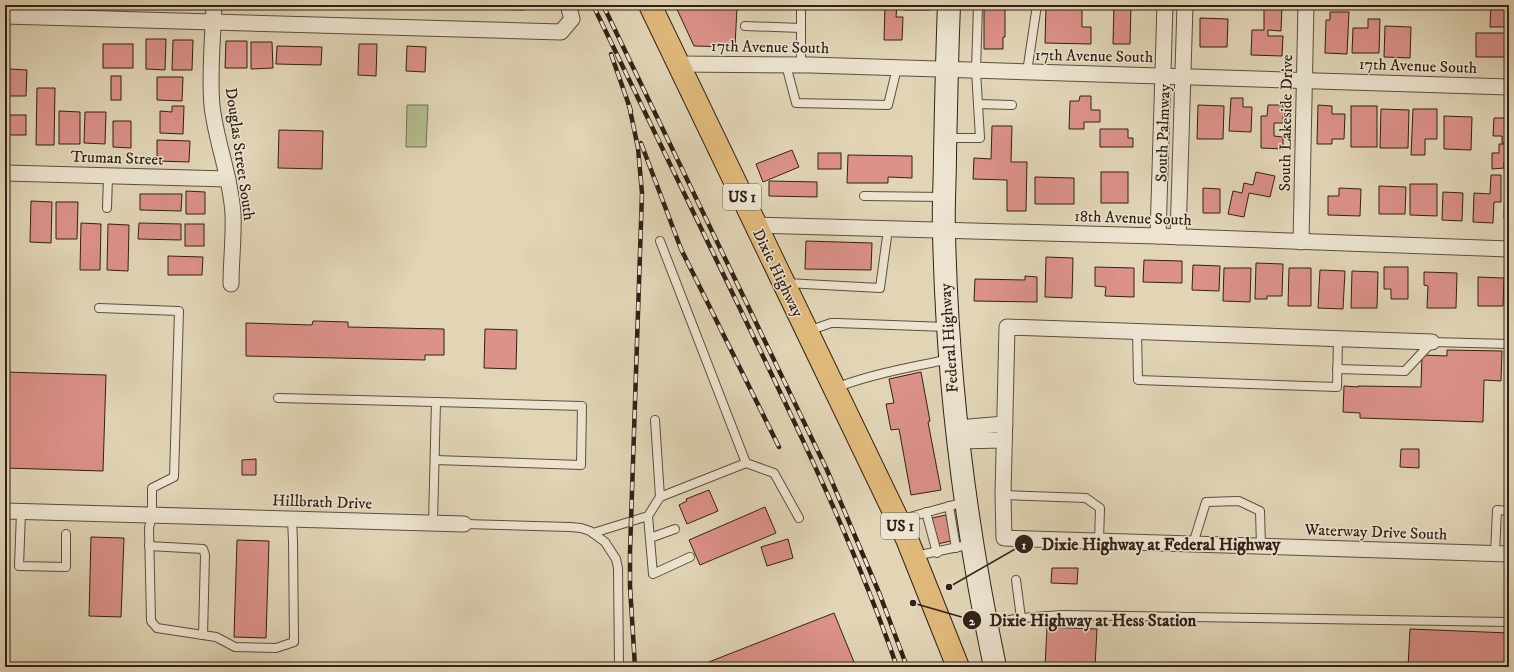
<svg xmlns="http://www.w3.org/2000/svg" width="1514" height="672" font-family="'IM FELL DW Pica',serif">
<rect width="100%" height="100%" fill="#e1d5b6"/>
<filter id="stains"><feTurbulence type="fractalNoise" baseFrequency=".005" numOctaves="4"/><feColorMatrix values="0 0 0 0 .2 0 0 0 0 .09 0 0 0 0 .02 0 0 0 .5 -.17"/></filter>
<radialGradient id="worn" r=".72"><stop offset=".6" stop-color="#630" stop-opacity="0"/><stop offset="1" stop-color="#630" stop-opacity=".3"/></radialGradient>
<polygon fill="#b2bd8e" stroke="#726f52" points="407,105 428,105 426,147 406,147"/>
<g fill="#dc918a" stroke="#312117">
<rect x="383" y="5" width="18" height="1"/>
<polygon points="430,5 448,5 448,7 430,6"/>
<polygon points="488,5 524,5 524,10 487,9"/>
<polygon points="675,5 774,5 774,8 737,7 735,47 694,46"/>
<polygon points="885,5 897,5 896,17 903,17 902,40 884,40"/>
<rect x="905" y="5" width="24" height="5"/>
<polygon points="984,5 1005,5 1005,37 1003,37 1003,49 984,49"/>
<polygon points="1046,5 1082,5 1082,27 1091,27 1091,44 1045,43"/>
<polygon points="1114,5 1131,5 1130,44 1113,44"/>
<polygon points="1264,5 1282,5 1281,31 1268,30 1268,36 1283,36 1282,56 1251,55 1252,30 1264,30"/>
<polygon points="1491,5 1506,5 1505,27 1490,27"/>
<polygon points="1330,12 1349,12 1347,54 1325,53 1326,20 1330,20"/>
<polygon points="1200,18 1228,19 1227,47 1200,47"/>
<polygon points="1368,19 1380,19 1379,53 1352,53 1353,28 1368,28"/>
<polygon points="1385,26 1411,27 1410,58 1384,57"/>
<rect x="1476" y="33" width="32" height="24"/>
<polygon points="146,39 166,39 165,70 146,69"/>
<polygon points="173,40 193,40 192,70 172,70"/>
<polygon points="226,41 247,41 247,68 225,68"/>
<polygon points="251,42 272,42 273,68 251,69"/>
<rect x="103" y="44" width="30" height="24"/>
<polygon points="359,44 377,44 376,76 358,75"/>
<polygon points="277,46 322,47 321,65 276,64"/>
<polygon points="407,46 426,47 425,72 406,71"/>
<polygon points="9,69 27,70 26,96 9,96"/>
<rect x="111" y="76" width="10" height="24"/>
<polygon points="157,77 183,77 182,101 157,100"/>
<polygon points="37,88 55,88 54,145 36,145"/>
<polygon points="1080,96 1091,96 1091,110 1100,110 1100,122 1084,122 1084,129 1069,129 1070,101 1079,101"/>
<polygon points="1231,98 1243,98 1243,107 1252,107 1251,132 1229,131"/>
<polygon points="1198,105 1224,106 1223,139 1197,139"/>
<polygon points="1268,105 1283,105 1283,123 1274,123 1274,136 1283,137 1283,149 1261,148 1261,116 1267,116"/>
<polygon points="1318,105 1332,106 1332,114 1345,114 1344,139 1332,139 1332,144 1317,144"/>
<polygon points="172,106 184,106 183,134 160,133 160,111 172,112"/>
<rect x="1351" y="106" width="26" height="41"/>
<polygon points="1381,109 1409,110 1408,148 1380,148"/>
<polygon points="1413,109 1437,109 1437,139 1425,139 1425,155 1411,155"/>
<polygon points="59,111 80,112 80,144 59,144"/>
<polygon points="85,112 106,112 105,144 84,143"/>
<rect x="8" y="115" width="18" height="20"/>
<polygon points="1507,115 1509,115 1509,143 1502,143 1502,136 1493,136 1494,118 1507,118"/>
<polygon points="1444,116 1472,117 1471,150 1444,149"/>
<polygon points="113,121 131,121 131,148 113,147"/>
<polygon points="992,126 1012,126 1011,162 1027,162 1026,211 1007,211 1007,180 973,179 974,158 991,159"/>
<polygon points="1100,129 1128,129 1128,138 1133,138 1133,147 1100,147"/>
<polygon points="279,130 323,131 322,169 278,168"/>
<polygon points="157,140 190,141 189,162 157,161"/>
<polygon points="1499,144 1509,144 1509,162 1504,162 1504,168 1492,169 1492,153 1499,153"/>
<polygon points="792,150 799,167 763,182 756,164"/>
<rect x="818" y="153" width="23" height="16"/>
<polygon points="848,155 912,156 912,178 888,177 888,183 847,183"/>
<rect x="1101" y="172" width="27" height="31"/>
<polygon points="1256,172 1275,176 1270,197 1249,193 1244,217 1228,214 1233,191 1242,193 1244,183 1253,185"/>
<polygon points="1491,175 1501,175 1501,202 1494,202 1493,223 1473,222 1474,193 1490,194"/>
<polygon points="1035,177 1074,178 1074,204 1035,204"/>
<polygon points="769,181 817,182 817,197 769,196"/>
<polygon points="1410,184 1437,184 1437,216 1410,215"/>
<polygon points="1505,185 1509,186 1509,218 1504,218"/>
<polygon points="1379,186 1406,187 1405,214 1379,214"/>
<polygon points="1203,188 1220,189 1220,213 1203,213"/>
<polygon points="1339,188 1361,189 1360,216 1328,215 1328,196 1339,196"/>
<polygon points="186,191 205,192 205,214 186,214"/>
<polygon points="1443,192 1463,193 1462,221 1442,220"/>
<polygon points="140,194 182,194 181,211 140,210"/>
<polygon points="31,201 52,202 51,243 30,242"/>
<polygon points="56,202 78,202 77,239 56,239"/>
<polygon points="81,223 101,224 100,270 80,270"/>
<polygon points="139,223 181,224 181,240 138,239"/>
<polygon points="108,224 129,225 128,271 107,270"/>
<rect x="185" y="224" width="19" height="22"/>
<polygon points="806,241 872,243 871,270 805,269"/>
<polygon points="168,256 203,257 202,275 168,275"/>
<polygon points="1046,257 1073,258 1072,298 1045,297"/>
<polygon points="1144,260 1182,261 1182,283 1143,282"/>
<polygon points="1256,263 1283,264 1282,296 1267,296 1267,299 1255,299"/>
<polygon points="1193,265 1220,266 1219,291 1192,290"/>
<polygon points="1095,267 1134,268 1134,297 1105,296 1106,287 1095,286"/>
<polygon points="1384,267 1408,267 1408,299 1391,299 1391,289 1384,289"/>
<polygon points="1224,268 1251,268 1250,302 1223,301"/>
<polygon points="1289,268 1311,268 1311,306 1288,306"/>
<polygon points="1320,270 1345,271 1343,309 1318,308"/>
<polygon points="1352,271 1378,272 1377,308 1351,308"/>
<polygon points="1424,272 1457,273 1456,308 1427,308 1428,286 1424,285"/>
<polygon points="1025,276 1037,277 1037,302 974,301 975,279 1025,280"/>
<polygon points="1509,276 1509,306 1508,306 1509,275"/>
<polygon points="1478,277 1504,278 1503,306 1478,306"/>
<polygon points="313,321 348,322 348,327 444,329 444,355 425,355 425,360 246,356 246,323 312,325"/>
<polygon points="485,329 517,330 516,369 484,368"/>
<polygon points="1447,350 1502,351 1501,381 1484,380 1483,422 1360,418 1360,413 1343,412 1344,386 1358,387 1358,386 1421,387 1422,355 1447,356"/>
<polygon points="5,372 106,375 103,471 5,468"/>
<polygon points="921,372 930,421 928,422 941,490 911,495 899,429 891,430 886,404 894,403 889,379"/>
<polygon points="1401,449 1419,449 1419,468 1400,467"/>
<polygon points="256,459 256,475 242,475 242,460"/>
<polygon points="709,490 718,511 687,524 679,505 687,501 686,499"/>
<polygon points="765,507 776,533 700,565 689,540"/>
<polygon points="946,515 951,541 937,544 932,518"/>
<polygon points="91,537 124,538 121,617 89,616"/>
<polygon points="788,539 793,558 767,566 761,547"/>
<polygon points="237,540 269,541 266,638 234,637"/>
<polygon points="1052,568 1078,568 1077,584 1051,583"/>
<polygon points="834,613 856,667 816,667 814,663 804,667 696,667"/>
<polygon points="1047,627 1097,629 1095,667 1045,667"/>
<polygon points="1410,629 1509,633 1509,667 1408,667"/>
</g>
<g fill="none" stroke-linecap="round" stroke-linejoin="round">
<g stroke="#5d4e3f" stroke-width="10">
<g id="service">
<polyline points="801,5 801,65"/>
<polyline points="745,26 801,28"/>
<polyline points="786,65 796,103 888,105 897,68"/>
<polyline points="1027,72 1037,5"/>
<polyline points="978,104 1012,105"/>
<polyline points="946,138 980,138 976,71 978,5"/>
<polyline points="864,196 943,197"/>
<polyline points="107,208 108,176"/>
<polyline points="660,241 746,463"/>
<polyline points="786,283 880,288 888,229"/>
<polyline points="99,308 179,311 174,477 152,488 152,515 149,528 151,621 157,628 216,637 235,647 276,648 294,642 293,541 292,519"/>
<polyline points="808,331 831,323 837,323 947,327"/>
<polyline points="1137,332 1138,380 1337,387 1338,339"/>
<polyline points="1337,369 1405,371 1432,342 1509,344"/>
<path d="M 835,388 C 872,374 911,367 950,359"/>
<polyline points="278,398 436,402 433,523"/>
<polyline points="655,420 660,497"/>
<polyline points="435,460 581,465 582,406 436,402"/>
<polyline points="1003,495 1086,498 1100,508 1099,541"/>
<polyline points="949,506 956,548"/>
<polyline points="21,512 19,566 66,567 66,534"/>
<polyline points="926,512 937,553"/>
<polyline points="648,516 653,574 690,557"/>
<polyline points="899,520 957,504 966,503"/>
<polyline points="464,524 570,527 581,528 590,531 605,542 616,559 618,568 619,667"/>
<polyline points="593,533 648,516 660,497 746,463 774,473 799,518"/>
<polyline points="650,538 675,529"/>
<polyline points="1193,544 1206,502 1239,501 1260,511 1261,546"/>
<polyline points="149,546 203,549 205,555 203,635"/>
<polyline points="1495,554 1497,510 1509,511"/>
<polyline points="915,556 972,544"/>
<polyline points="1016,580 1021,618"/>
<polyline points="986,624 1021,618 1062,615 1509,622"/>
</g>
</g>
<g stroke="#5d4e3f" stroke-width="17">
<g id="minor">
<path d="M 214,5 C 213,38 209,73 212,106 C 216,142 231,177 233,214 C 234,237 231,261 231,284"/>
<polyline points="5,16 561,32 572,19 568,5"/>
<polyline points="678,64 810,65 1509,87"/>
<polyline points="5,173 228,179"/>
<polyline points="755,225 1158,236 1509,249"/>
<polyline points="1158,236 1165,5"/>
<polyline points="1178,237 1185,5"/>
<polyline points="1301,242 1306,5"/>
<polyline points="1432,342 1007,327 1003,495 1004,538 1509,554"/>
<polyline points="957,428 1005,424"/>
<polyline points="958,441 1004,440"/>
<polyline points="5,511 464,524"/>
</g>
</g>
<g stroke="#312117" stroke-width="24">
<path id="secondary" d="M 949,5 C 947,55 946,105 945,155 C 945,181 943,207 944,232 C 947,378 965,524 995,667"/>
</g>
<g stroke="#312117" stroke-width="24">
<polyline id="primary" points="650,5 907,539 958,667"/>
</g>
<use href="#service" stroke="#ece4d0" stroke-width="8"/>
<use href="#minor" stroke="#ece4d0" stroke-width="15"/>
<use href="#secondary" stroke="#ece4d0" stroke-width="22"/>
<use href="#primary" stroke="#e0ba7b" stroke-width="22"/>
<g stroke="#312117" stroke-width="4.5">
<g id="rail">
<path d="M 593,5 C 648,119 704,233 759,348 C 809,452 859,557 897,667"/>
<polyline points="603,5 827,470 880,595 907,667"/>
<polyline points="611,54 631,111"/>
<polyline points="629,105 638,148 642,193 630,552 630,586 635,667"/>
<polyline points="641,143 681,249 779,447"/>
</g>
</g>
<use href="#rail" stroke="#ece4d0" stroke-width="3" stroke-dasharray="9" stroke-linecap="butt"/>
</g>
<g text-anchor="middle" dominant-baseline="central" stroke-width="3" stroke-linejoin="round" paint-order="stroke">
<g fill="#ece4d0" stroke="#695c4e" stroke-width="1">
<rect x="723" y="184" width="38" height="26" rx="3"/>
<rect x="881" y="513" width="38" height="26" rx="3"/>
</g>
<g font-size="15" font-weight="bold" fill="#312117">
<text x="742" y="197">US 1</text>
<text x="900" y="526">US 1</text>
</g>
<g font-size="16" fill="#312117" stroke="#ece4d0">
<text transform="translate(770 47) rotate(1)">17th Avenue South</text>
<text transform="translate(1094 56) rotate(1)">17th Avenue South</text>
<text transform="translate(1418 66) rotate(2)">17th Avenue South</text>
<text transform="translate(1286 123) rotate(-89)">South Lakeside Drive</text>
<text transform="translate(1163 133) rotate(-88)">South Palmway</text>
<text transform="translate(240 154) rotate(82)">Douglas Street South</text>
<text transform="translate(117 158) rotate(2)">Truman Street</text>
<text transform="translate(1133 218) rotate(2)">18th Avenue South</text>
<text transform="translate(778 273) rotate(64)">Dixie Highway</text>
<text transform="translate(949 338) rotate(-94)">Federal Highway</text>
<text transform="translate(322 502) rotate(2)">Hillbrath Drive</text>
<text transform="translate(1376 532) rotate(2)">Waterway Drive South</text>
</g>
</g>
<path fill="none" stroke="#312117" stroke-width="1.5" d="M949 587L1024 544M913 603L972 620"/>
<g fill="#312117" stroke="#ece4d0" stroke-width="1.5">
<circle cx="949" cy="587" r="4"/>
<circle cx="913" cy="603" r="4"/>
<circle cx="1024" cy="544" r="10"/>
<circle cx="972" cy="620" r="10"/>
</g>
<g font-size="12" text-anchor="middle" font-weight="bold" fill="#fff">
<text x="1024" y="549">1</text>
<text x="972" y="625">2</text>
</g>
<g font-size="17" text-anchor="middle" font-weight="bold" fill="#312117" stroke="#ece4d0" stroke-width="3" stroke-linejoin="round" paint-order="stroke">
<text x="1161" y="550">Dixie Highway at Federal Highway</text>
<text x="1093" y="626">Dixie Highway at Hess Station</text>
</g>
<rect width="1514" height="672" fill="none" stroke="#e1d5b6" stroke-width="20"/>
<rect x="6" y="6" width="1502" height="660" fill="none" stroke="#312117" stroke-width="2"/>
<rect x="10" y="10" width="1494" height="652" fill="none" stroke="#312117"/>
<rect width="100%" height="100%" filter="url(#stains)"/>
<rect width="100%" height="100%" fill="url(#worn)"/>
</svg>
